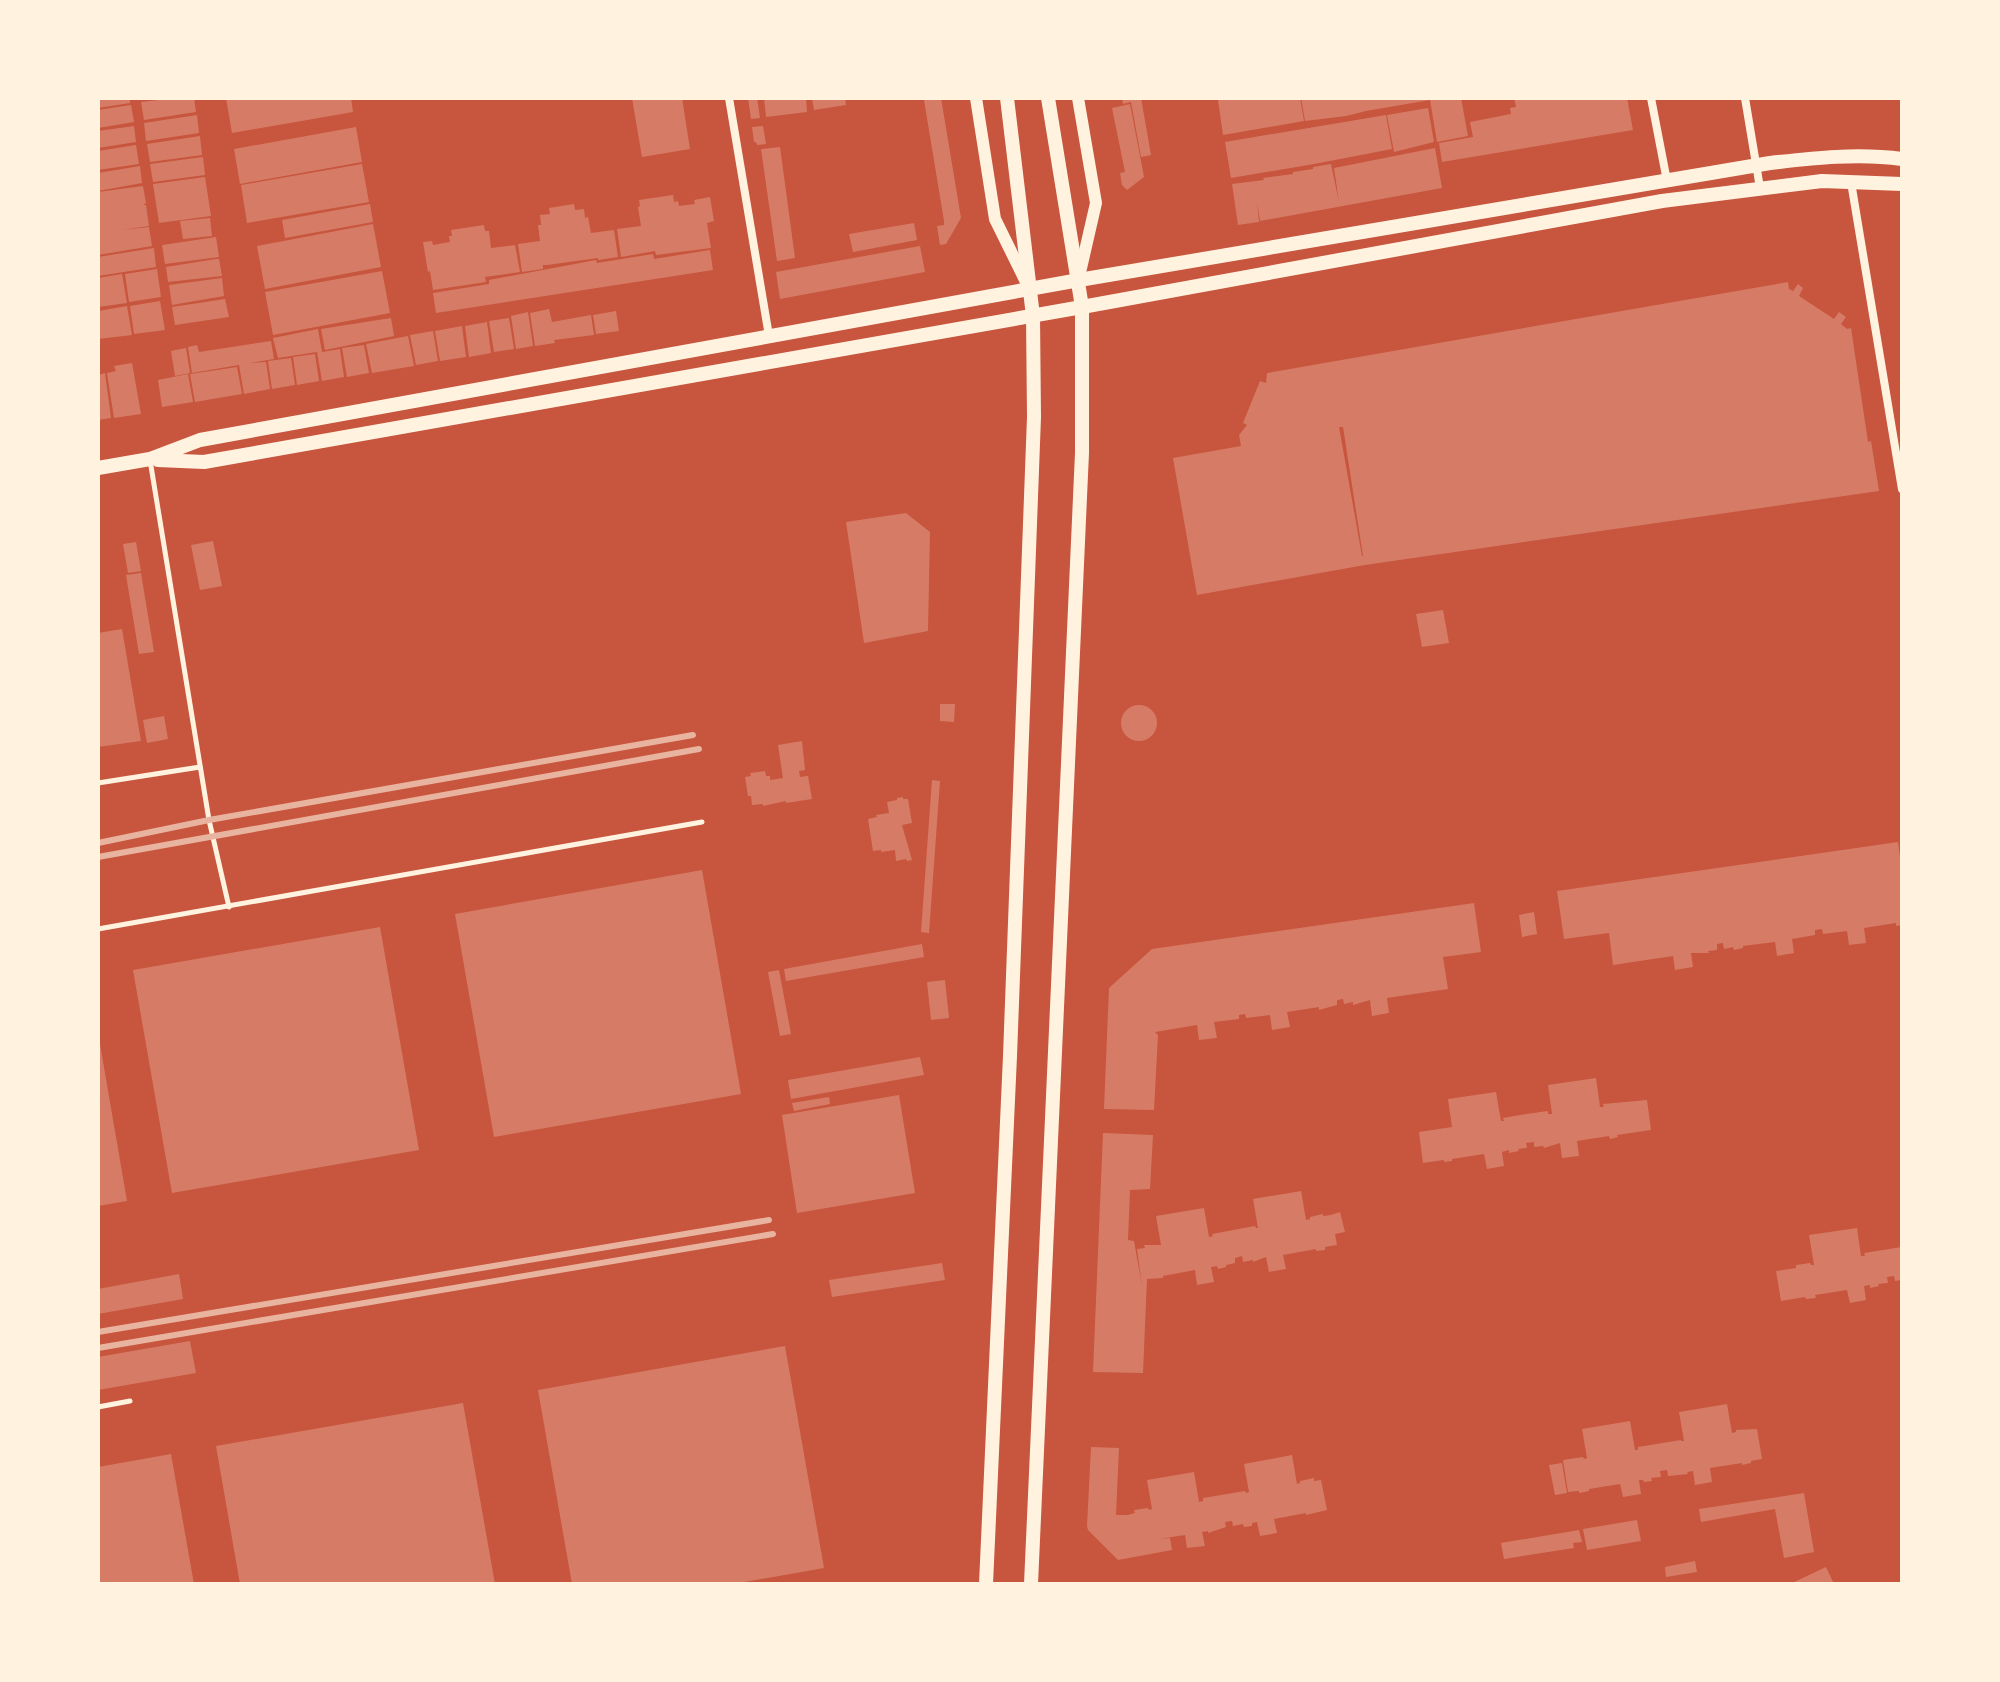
<svg xmlns="http://www.w3.org/2000/svg" width="2000" height="1682" font-family="Manrope,sans-serif">
<rect width="100%" height="100%" fill="#c8553d"/>
<g fill="#d67c66" fill-rule="evenodd">
<polygon points="98,98 130,98 130,103 98,108"/>
<polygon points="176,98 194,98 196,112 144,120 141,102"/>
<polygon points="226,98 351,98 353,112 232,133"/>
<polygon points="632,98 682,98 690,149 642,157"/>
<polygon points="748,98 757,98 760,118 751,119"/>
<polygon points="764,98 806,98 807,112 766,117"/>
<polygon points="812,98 845,98 846,105 814,110"/>
<polygon points="941,98 961,218 946,244 940,245 937,226 944,225 944,221 924,100"/>
<polygon points="1122,98 1141,98 1151,155 1141,157 1131,102 1123,104"/>
<polygon points="1231,98 1300,98 1304,121 1223,135 1218,100"/>
<polygon points="1301,98 1461,98 1468,136 1437,142 1430,100 1366,111 1346,116 1305,121"/>
<polygon points="1514,98 1627,98 1633,130 1442,162 1439,143 1473,137 1470,122 1511,114 1510,108 1516,107"/>
<polygon points="1130,104 1144,177 1127,190 1122,185 1120,173 1125,172 1112,108"/>
<polygon points="131,105 134,122 98,128 98,110"/>
<polygon points="1428,108 1434,142 1394,152 1387,115"/>
<polygon points="197,115 199,133 146,141 144,123"/>
<polygon points="1386,115 1392,149 1314,164 1231,178 1225,142"/>
<polygon points="134,126 136,142 98,148 98,131"/>
<polygon points="763,126 766,144 757,145 756,142 754,142 752,127"/>
<polygon points="356,127 362,162 240,184 234,149"/>
<polygon points="200,136 202,155 150,162 147,144"/>
<polygon points="136,145 139,164 98,170 98,151"/>
<polygon points="780,147 795,258 777,261 761,149"/>
<polygon points="1435,148 1442,188 1260,221 1257,202 1259,222 1238,225 1232,184 1264,180 1263,178 1293,174 1293,172 1313,169 1313,167 1331,164 1339,202 1334,168"/>
<polygon points="203,157 205,175 153,182 150,164"/>
<polygon points="362,164 369,202 247,223 241,185"/>
<polygon points="140,166 142,183 98,191 98,173"/>
<polygon points="205,177 211,216 159,223 153,184"/>
<polygon points="143,186 146,203 143,205 146,205 149,226 122,230 149,227 152,246 98,255 98,192"/>
<polygon points="673,195 674,202 678,201 679,206 695,204 694,200 710,197 714,221 707,223 711,248 656,255 655,251 621,257 617,229 641,226 638,207 640,206 639,200"/>
<polygon points="370,204 373,222 285,238 282,220"/>
<polygon points="574,204 575,210 584,209 585,218 588,217 591,233 614,230 618,257 598,260 598,258 547,265 543,265 543,269 522,272 518,244 540,241 538,225 541,225 540,215 550,214 549,208"/>
<polygon points="210,218 212,236 183,239 180,221"/>
<polygon points="914,223 917,240 853,252 849,234"/>
<polygon points="373,224 381,267 265,289 257,246"/>
<polygon points="484,225 485,231 489,231 491,248 515,245 520,272 485,277 486,282 433,290 430,271 428,272 423,242 432,241 433,245 450,242 449,236 452,236 451,230"/>
<polygon points="216,237 219,257 165,264 162,245"/>
<polygon points="920,246 925,272 780,299 776,272"/>
<polygon points="154,248 156,267 98,276 98,257"/>
<polygon points="710,250 713,270 436,313 433,293 489,284 489,280 596,260 597,263 653,254 654,259"/>
<polygon points="216,259 219,259 222,276 168,282 166,267"/>
<polygon points="157,269 161,297 129,302 125,274"/>
<polygon points="382,271 390,313 273,335 265,292"/>
<polygon points="122,274 127,303 98,307 98,278"/>
<polygon points="222,278 224,296 172,305 169,285"/>
<path d="M 1788,282 L 1789,289 L 1793,291 L 1798,284 L 1803,288 L 1799,296 L 1834,319 L 1839,312 L 1846,317 L 1841,324 L 1847,329 L 1851,328 L 1868,442 L 1871,441 L 1879,491 L 1365,565 L 1197,595 L 1173,458 L 1241,446 L 1239,435 L 1247,425 L 1243,423 L 1260,381 L 1266,383 L 1267,373 ZM 1339,427 L 1343,427 L 1363,556 L 1362,556 Z"/>
<polygon points="225,299 229,317 175,325 172,307"/>
<polygon points="160,301 165,330 134,334 130,306"/>
<polygon points="127,306 132,335 98,339 98,311"/>
<polygon points="549,309 552,322 591,315 594,335 554,340 555,343 535,346 530,313"/>
<polygon points="616,311 619,331 596,334 593,315"/>
<polygon points="528,312 533,346 516,349 511,316"/>
<polygon points="391,318 394,336 325,350 321,329"/>
<polygon points="509,318 514,349 494,352 489,321"/>
<polygon points="487,322 491,353 469,357 465,326"/>
<polygon points="462,326 466,357 440,361 435,331"/>
<polygon points="318,329 322,352 340,349 344,377 322,381 317,352 278,358 273,338"/>
<polygon points="433,331 438,361 416,365 410,335"/>
<polygon points="408,336 414,366 372,373 366,344"/>
<polygon points="271,341 274,359 250,363 266,362 270,389 244,394 239,365 192,373 188,347 197,345 199,352"/>
<polygon points="364,345 369,373 347,377 342,348"/>
<polygon points="186,348 190,373 175,376 171,351"/>
<polygon points="315,354 319,381 297,385 293,357"/>
<polygon points="291,358 295,385 272,389 268,361"/>
<polygon points="132,363 141,414 114,418 107,373 116,371 114,366"/>
<polygon points="237,367 242,394 195,402 190,374"/>
<polygon points="105,373 111,418 98,420 98,375"/>
<polygon points="188,374 193,402 162,407 158,380"/>
<polygon points="906,513 930,532 928,631 864,643 846,522"/>
<polygon points="213,541 222,586 200,590 191,545"/>
<polygon points="136,542 141,571 128,573 123,544"/>
<polygon points="141,573 154,652 139,654 126,575"/>
<polygon points="1443,610 1449,643 1422,647 1416,614"/>
<polygon points="122,629 141,741 98,747 98,633"/>
<polygon points="940,704 955,704 954,722 940,721"/>
<circle cx="1139" cy="723" r="18"/>
<polygon points="164,716 168,739 147,743 143,720"/>
<polygon points="802,741 805,770 799,771 800,777 808,776 812,799 786,803 786,801 763,806 763,804 752,805 751,796 748,796 745,777 751,776 750,773 765,771 766,776 770,776 770,780 783,778 778,745"/>
<polygon points="932,780 940,781 929,933 921,932"/>
<polygon points="903,797 903,799 908,799 912,823 902,825 912,860 907,861 906,859 896,861 895,850 881,852 881,850 873,851 868,819 877,817 876,815 889,813 887,802 897,800 897,798"/>
<polygon points="1898,842 1902,872 1902,925 1896,926 1896,923 1864,928 1866,943 1849,945 1847,931 1823,934 1822,929 1815,930 1815,935 1792,939 1794,953 1777,956 1775,942 1743,946 1743,948 1734,950 1733,947 1724,949 1723,943 1717,944 1717,950 1708,951 1709,953 1691,953 1693,967 1675,970 1673,956 1613,965 1609,933 1564,939 1557,891"/>
<polygon points="702,870 741,1094 494,1137 455,914"/>
<polygon points="1474,903 1481,952 1443,957 1448,989 1387,998 1389,1013 1372,1016 1370,1000 1353,1005 1353,1002 1344,1004 1343,999 1337,1000 1337,1005 1319,1010 1319,1007 1287,1012 1290,1027 1272,1030 1270,1015 1246,1018 1245,1014 1239,1015 1239,1019 1214,1022 1217,1038 1199,1040 1197,1025 1155,1032 1158,1035 1154,1110 1104,1109 1109,988 1152,949"/>
<polygon points="1534,912 1537,934 1522,937 1519,915"/>
<polygon points="380,927 419,1150 172,1193 133,970"/>
<polygon points="922,944 924,957 786,981 784,969"/>
<polygon points="779,970 791,1034 780,1036 768,972"/>
<polygon points="945,980 949,1018 931,1020 927,982"/>
<polygon points="100,1044 127,1201 98,1206 98,1045"/>
<polygon points="920,1057 924,1075 791,1099 788,1080"/>
<polygon points="1596,1078 1600,1107 1604,1107 1603,1104 1647,1100 1651,1130 1617,1135 1618,1137 1610,1139 1609,1136 1577,1141 1579,1156 1562,1158 1560,1143 1544,1148 1543,1146 1534,1147 1534,1142 1526,1143 1527,1148 1518,1149 1519,1151 1509,1153 1509,1150 1502,1152 1504,1166 1487,1169 1484,1154 1452,1159 1452,1161 1444,1162 1444,1160 1423,1163 1419,1132 1452,1127 1448,1099 1496,1092 1501,1121 1504,1121 1503,1118 1526,1114 1548,1111 1548,1114 1552,1114 1548,1085"/>
<polygon points="899,1095 915,1193 797,1213 782,1115"/>
<polygon points="829,1097 830,1104 794,1111 792,1103"/>
<polygon points="1103,1133 1153,1135 1150,1189 1130,1190 1128,1240 1134,1241 1142,1286 1137,1249 1145,1248 1144,1245 1161,1245 1156,1216 1204,1208 1209,1237 1213,1236 1212,1234 1255,1226 1256,1228 1258,1228 1253,1199 1301,1191 1306,1220 1310,1219 1310,1217 1323,1214 1323,1216 1331,1215 1340,1212 1345,1232 1335,1234 1337,1245 1325,1247 1325,1250 1316,1251 1316,1249 1283,1255 1286,1269 1269,1272 1266,1257 1253,1262 1253,1260 1243,1262 1242,1256 1235,1258 1235,1263 1226,1265 1226,1267 1218,1269 1217,1266 1211,1267 1214,1282 1197,1285 1195,1270 1163,1276 1163,1278 1147,1279 1143,1373 1093,1372"/>
<polygon points="1857,1228 1861,1256 1865,1256 1864,1253 1902,1247 1902,1280 1895,1281 1894,1276 1887,1277 1888,1283 1878,1284 1879,1286 1870,1288 1870,1285 1864,1286 1866,1300 1850,1303 1847,1290 1815,1295 1816,1298 1806,1299 1805,1297 1781,1301 1776,1271 1796,1268 1796,1265 1810,1263 1811,1265 1814,1265 1809,1235"/>
<polygon points="942,1263 945,1280 832,1297 829,1280"/>
<polygon points="179,1274 183,1299 98,1314 98,1289"/>
<polygon points="190,1341 196,1373 98,1390 98,1357"/>
<polygon points="785,1346 824,1568 733,1584 572,1584 538,1390"/>
<polygon points="463,1403 495,1584 240,1584 216,1446"/>
<polygon points="1727,1404 1732,1433 1736,1432 1736,1430 1757,1429 1762,1459 1751,1461 1751,1463 1742,1465 1742,1463 1710,1468 1712,1482 1695,1485 1693,1471 1687,1472 1688,1474 1668,1476 1667,1470 1660,1471 1661,1477 1651,1478 1652,1481 1644,1482 1643,1480 1639,1480 1641,1494 1623,1497 1620,1484 1589,1489 1589,1491 1579,1493 1579,1491 1568,1492 1563,1460 1583,1457 1584,1459 1587,1458 1582,1429 1630,1421 1635,1450 1638,1450 1638,1447 1681,1440 1681,1441 1684,1441 1679,1412"/>
<polygon points="1091,1447 1119,1448 1116,1515 1128,1515 1135,1513 1134,1510 1148,1508 1149,1510 1152,1509 1147,1480 1194,1472 1199,1502 1203,1501 1203,1498 1245,1491 1246,1493 1249,1492 1244,1464 1292,1455 1297,1484 1300,1483 1300,1481 1314,1478 1314,1481 1321,1480 1327,1510 1306,1515 1306,1513 1274,1519 1277,1533 1260,1536 1257,1522 1252,1523 1252,1526 1244,1527 1243,1524 1233,1526 1232,1521 1225,1522 1226,1527 1208,1533 1208,1531 1202,1532 1205,1546 1187,1548 1185,1535 1159,1539 1170,1538 1172,1550 1118,1560 1088,1530 1087,1526"/>
<polygon points="171,1454 194,1584 98,1584 98,1467"/>
<polygon points="1562,1463 1567,1493 1555,1495 1549,1465"/>
<polygon points="1804,1493 1814,1552 1784,1558 1775,1509 1701,1522 1699,1509"/>
<polygon points="1637,1520 1641,1541 1587,1550 1583,1529"/>
<polygon points="1579,1530 1582,1542 1573,1543 1574,1548 1504,1559 1501,1543"/>
<polygon points="1695,1561 1697,1572 1666,1577 1665,1567"/>
<polygon points="1826,1567 1834,1584 1790,1584"/>
</g>
<g fill="none" stroke-linecap="round" stroke-linejoin="round">
<g stroke="#fff3e0" stroke-width="5">
<polyline points="150,460 209,820 229,907"/>
<polyline points="98,783 200,767"/>
<polyline points="98,929 702,822"/>
<polyline points="98,1407 130,1401"/>
</g>
<g stroke="#fff3e0" stroke-width="8">
<polyline points="729,98 769,336"/>
<polyline points="1651,98 1667,181"/>
<polyline points="1745,98 1760,188"/>
<polyline points="1851,182 1902,489"/>
</g>
<g stroke="#fff3e0" stroke-width="12">
<polyline points="976,98 995,219 1028,286"/>
<polyline points="1078,98 1096,203 1079,277"/>
</g>
<g stroke="#fff3e0" stroke-width="14">
<polyline points="158,460 204,462 1082,307 1662,201 1822,181 1902,184"/>
<path d="M 98,468 L 150,459 L 200,440 L 1079,280 L 1770,163 C 1814,158 1858,153 1902,159"/>
<polyline points="986,1584 1010,1056 1034,417 1033,316 1007,98"/>
<polyline points="1031,1584 1082,453 1082,307 1048,98"/>
</g>
<g stroke="#e9b49f" stroke-width="6">
<polyline points="98,843 209,820 693,735"/>
<polyline points="98,857 699,749"/>
<polyline points="98,1332 769,1220"/>
<polyline points="98,1348 773,1234"/>
</g>
</g>
<rect width="2000" height="1682" fill="none" stroke="#fff3e0" stroke-width="200"/>
</svg>
